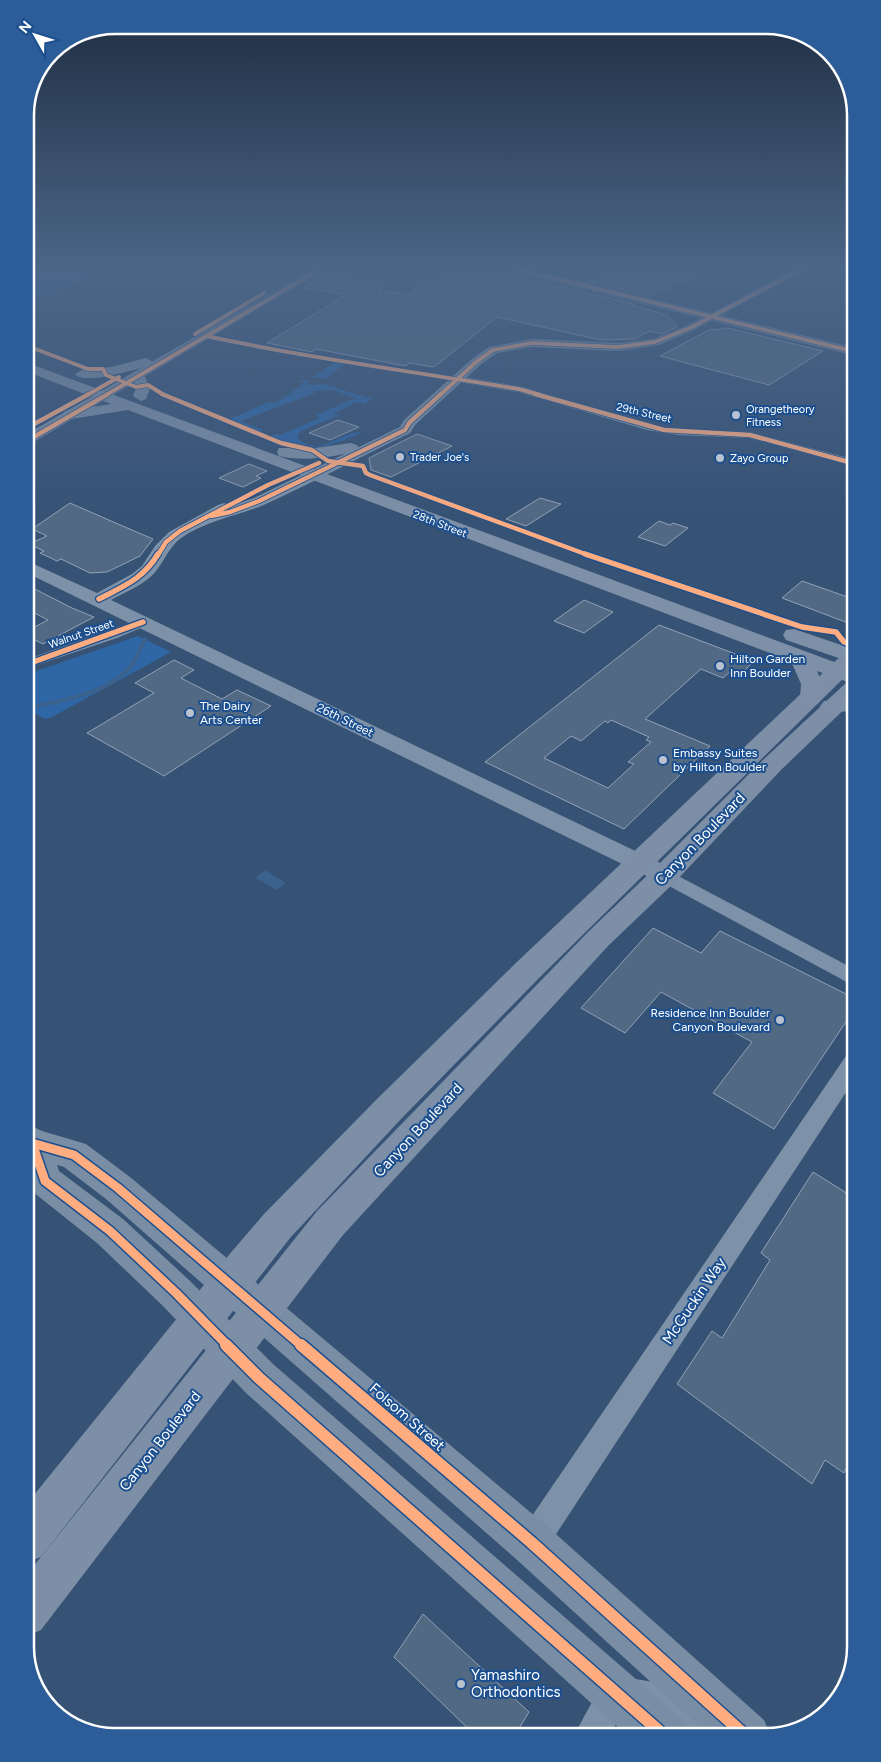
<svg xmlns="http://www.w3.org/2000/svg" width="881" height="1762" font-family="Figtree,sans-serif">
<rect width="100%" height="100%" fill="#365274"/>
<g fill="#2f66a5">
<polygon points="25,268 109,268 31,303 25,301"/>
<polygon points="329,360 354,365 345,364 326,378 332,380 306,376 314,376 334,363"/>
<path d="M 301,380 L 310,381 L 306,385 L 323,384 L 372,399 L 364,404 L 357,402 L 334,413 L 339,415 L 301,431 L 297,437 C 316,460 343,430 363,432 C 331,447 303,455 270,436 L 276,434 L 280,435 L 320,418 L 316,415 L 355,398 L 333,390 L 314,391 L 315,393 L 241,421 L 263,430 L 261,433 L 230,419 L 269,402 L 276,403 L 305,383 L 298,381 Z"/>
<polygon points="138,636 171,652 52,717 45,719 25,708 25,675"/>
</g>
<polygon fill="#3b618d" points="265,870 286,883 277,890 255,878"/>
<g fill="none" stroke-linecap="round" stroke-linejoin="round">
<polyline stroke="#3b618d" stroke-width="2.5" points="395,297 409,283 432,279 457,268"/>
<path stroke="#3b618d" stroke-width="4" d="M 25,708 C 60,701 106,695 131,666 C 137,659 140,648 145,639"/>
</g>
<g fill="#526984" stroke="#92a2b6" fill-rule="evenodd">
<polygon points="480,268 634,304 631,305 667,315 677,327 661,334 650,331 634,339 601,340 497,317 434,367 409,363 406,366 316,349 312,352 267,343 346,295 304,288 327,274 384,283 379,293 386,291 411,295 417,284 464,274"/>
<polygon points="619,268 633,268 663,274 677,268 712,268 650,296 588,281"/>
<polygon points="728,328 823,351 769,385 660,356 711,329 717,330"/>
<polygon points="338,420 359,427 330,440 309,433"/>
<polygon points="417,434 452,446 391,477 371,470 369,458"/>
<polygon points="249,464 267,471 256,476 261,478 243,487 219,478"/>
<polygon points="540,498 561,504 526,526 506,519"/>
<polygon points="70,503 111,521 153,539 140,556 107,572 90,573 61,559 57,561 40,553 44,551 29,544 47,536 32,529"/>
<polygon points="659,521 670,525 673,523 688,528 665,546 638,537"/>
<polygon points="802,581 856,600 856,626 782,598"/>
<polygon points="25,584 72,608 94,617 43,644 25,635 25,632 48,620 25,608"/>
<polygon points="584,600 613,612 584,633 554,621"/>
<path d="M 659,625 L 754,661 L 742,673 L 732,670 L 723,678 L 701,669 L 645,719 L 710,746 L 624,829 L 485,762 ZM 611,720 L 649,737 L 646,740 L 651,742 L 628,762 L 634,764 L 608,788 L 544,758 L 571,736 L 581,741 L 605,721 L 608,723 Z"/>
<polygon points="174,660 194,670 181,678 222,699 237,690 271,706 164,776 87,733 154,693 135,683"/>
<polygon points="653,928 701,953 720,931 856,999 856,1007 774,1129 713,1093 752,1042 661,992 625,1033 581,1008"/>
<polygon points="813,1172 856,1199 856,1450 844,1473 825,1460 812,1484 677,1384 712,1331 722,1338 770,1260 761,1253"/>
<polygon points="423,1614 529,1712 514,1737 477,1737 394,1657"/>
</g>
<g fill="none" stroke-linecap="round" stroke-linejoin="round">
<g fill="#7d92a8" fill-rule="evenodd">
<polygon points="458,376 523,387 648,424 678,429 750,432 856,460 856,467 749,438 678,435 647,430 518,392 454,381 453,379"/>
<polygon points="143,618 148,619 150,622 148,625 117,638 25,669 25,660"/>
<polygon points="665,869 856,970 856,987 658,880 656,875 658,870"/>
<polygon points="856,1050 856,1077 543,1554 532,1558 521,1554 517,1543 521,1532 848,1053"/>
<polygon points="616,1676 660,1683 672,1687 717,1725 722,1737 679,1737 653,1714 624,1710 609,1737 573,1737 604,1680"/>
</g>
<path fill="#7d92a8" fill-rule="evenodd" d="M 797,268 L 809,268 L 696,329 L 659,345 L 618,351 L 532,347 L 497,353 L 480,365 L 415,425 L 410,433 C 362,456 314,482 266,504 C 238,516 207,520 181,538 C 169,547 165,560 156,571 C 145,585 125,592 111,600 L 673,869 L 677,875 L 673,881 L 665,883 L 657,881 L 25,572 L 25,560 L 97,593 L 132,574 L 142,566 L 155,546 L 169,532 L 218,505 L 224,503 L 231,506 L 254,498 L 400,427 L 404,420 L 472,359 L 489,347 L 532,339 L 618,343 L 653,339 L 688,325 Z"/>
<g fill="#798da4" fill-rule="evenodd">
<polygon points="314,268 328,268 25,447 25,435"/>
<polygon points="506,268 526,268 856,348 856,356 508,271"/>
<polygon points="25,1123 42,1131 86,1144 130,1177 548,1527 764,1720 771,1736 711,1737 516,1559 106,1199 64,1167 57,1165 59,1171 123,1219 189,1280 273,1364 683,1720 691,1737 629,1737 245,1392 163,1306 97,1243 33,1192 25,1174"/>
</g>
<g fill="#7d8ea7" fill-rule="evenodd">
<polygon points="856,650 856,666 541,976 402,1118 290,1238 41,1557 25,1563 25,1506 216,1270 264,1214 378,1098 519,960 846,651"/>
<polygon points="856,679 856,698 781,770 675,882 609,945 343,1235 41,1630 25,1637 25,1577 317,1211 589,931 655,868 763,760 848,681"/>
</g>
<g fill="#7e90a7" fill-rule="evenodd">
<path d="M 146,358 L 153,362 L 151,365 C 137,369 83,386 75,374 L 82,370 L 111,367 Z"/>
<path d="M 25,362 L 856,670 L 856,685 L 817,671 C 822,682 826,692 819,703 L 811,705 L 803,703 L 800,698 L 801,684 L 791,661 L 128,410 L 71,419 L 65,417 L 63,414 L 65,411 L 111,404 L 25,371 Z"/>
<polygon points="138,372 143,373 150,388 146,399 141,401 133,396 136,388 131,376"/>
<path d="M 351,443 L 357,445 L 359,448 L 357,451 C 333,457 303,462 279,456 L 277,452 L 279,448 L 315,448 Z"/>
<polygon points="794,629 856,650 856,664 786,640 783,635 786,630"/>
<polygon points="856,696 856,710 832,713 824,711 820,706 824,701"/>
</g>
<g stroke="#1b4f8f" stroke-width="5">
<g id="cycleway-far4">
<polyline points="512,268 856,352"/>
<polyline points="195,334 264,293"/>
<path d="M 206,336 C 309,358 415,372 519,389 L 540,395"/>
<polyline points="25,345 88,369 103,369 106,375 136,387 148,385 164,395"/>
<polyline points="87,395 119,377"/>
<polyline points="106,395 322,268"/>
<polyline points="440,395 476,362 493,350 532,343 618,347 655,342 692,327 804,268"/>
</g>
</g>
<g stroke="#1b4f8f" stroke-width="6">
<g id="cycleway-far3">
<polyline points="162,394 281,443 312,450 328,461 363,466 366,473 370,475 588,555"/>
<polyline points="535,394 664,430 750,435 856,464"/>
<polyline points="25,429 89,394"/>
<polyline points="25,442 108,394"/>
<polyline points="211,516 230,512 259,501 405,430 409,423 441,394"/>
<polyline points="158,555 166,542 180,531 268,485 319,463"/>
</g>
</g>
<g stroke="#1b4f8f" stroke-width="8">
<g id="cycleway-far2">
<polyline points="585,554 802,627 836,632 844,642 856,646"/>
<path d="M 99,599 C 124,586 143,579 158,554"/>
<polyline points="25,665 143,622"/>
</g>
</g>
<g stroke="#1b4f8f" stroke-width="12">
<g id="cycleway-far1">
<polyline points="25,1138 32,1143 74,1155 118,1188 302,1346"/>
<polyline points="32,1143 45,1181 110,1231 176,1293 228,1346"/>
</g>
</g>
<g stroke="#1b4f8f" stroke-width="15">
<g id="cycleway">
<polyline points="226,1345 259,1378 666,1737"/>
<polyline points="301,1345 532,1543 747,1737"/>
</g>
</g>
<use href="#cycleway-far4" stroke="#ffac80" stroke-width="4"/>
<use href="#cycleway-far3" stroke="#ffac80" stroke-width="4.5"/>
<use href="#cycleway-far2" stroke="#ffac80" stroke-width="5.5"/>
<use href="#cycleway-far1" stroke="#ffac80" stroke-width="9"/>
<use href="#cycleway" stroke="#ffac80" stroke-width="12"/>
</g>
<linearGradient id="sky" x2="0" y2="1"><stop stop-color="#1e2d40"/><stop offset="0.52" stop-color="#4c6688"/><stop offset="1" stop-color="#4c6688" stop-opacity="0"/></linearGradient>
<rect width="881" height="515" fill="url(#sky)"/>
<g fill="#b9c2ce" stroke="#1b4f8f" stroke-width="2">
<circle cx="736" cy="415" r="5"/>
<circle cx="400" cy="457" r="5"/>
<circle cx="720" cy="458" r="5"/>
<circle cx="720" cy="666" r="5"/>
<circle cx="190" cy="713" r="5"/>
<circle cx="663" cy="760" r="5"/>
<circle cx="780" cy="1020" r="5"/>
<circle cx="461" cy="1684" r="5"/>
</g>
<g text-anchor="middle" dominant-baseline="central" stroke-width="4" stroke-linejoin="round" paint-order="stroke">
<g font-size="11" fill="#fff" stroke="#1b4f8f" text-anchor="start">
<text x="746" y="409">Orangetheory<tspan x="746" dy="13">Fitness</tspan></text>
<text x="410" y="457">Trader Joe's</text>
<text x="730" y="458">Zayo Group</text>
</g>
<g font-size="11" fill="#fff" stroke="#1b4f8f">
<text transform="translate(644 413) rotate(13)">29th Street</text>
<text transform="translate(440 524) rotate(21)">28th Street</text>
<text transform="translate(81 634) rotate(-19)">Walnut Street</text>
</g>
<g font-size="12" fill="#fff" stroke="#1b4f8f" text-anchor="start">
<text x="730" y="659">Hilton Garden<tspan x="730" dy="14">Inn Boulder</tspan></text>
<text x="200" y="706">The Dairy<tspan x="200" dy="14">Arts Center</tspan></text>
<text x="673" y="753">Embassy Suites<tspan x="673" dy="14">by Hilton Boulder</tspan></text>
<text x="770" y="1013" text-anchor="end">Residence Inn Boulder<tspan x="770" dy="14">Canyon Boulevard</tspan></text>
</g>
<g font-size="12" fill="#fff" stroke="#1b4f8f">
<text transform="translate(345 720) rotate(26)">26th Street</text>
</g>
<g font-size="15" fill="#fff" stroke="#1b4f8f">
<text transform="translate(700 839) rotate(-46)">Canyon Boulevard</text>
<text transform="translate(418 1130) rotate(-47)">Canyon Boulevard</text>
<text transform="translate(694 1301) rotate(-56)">McGuckin Way</text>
<text transform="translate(407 1417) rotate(41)">Folsom Street</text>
<text transform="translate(160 1441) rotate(-52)">Canyon Boulevard</text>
</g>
<g font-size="15" fill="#fff" stroke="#1b4f8f" text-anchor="start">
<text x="471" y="1675">Yamashiro<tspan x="471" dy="17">Orthodontics</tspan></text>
</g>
</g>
<path d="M0 0H881V1762H0ZM115 34H766A81 81 0 0 1 847 115V1647A81 81 0 0 1 766 1728H115A81 81 0 0 1 34 1647V115A81 81 0 0 1 115 34Z" fill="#2d5d98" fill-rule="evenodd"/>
<path fill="none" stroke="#fff" stroke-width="2.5" d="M115 34H766A81 81 0 0 1 847 115V1647A81 81 0 0 1 766 1728H115A81 81 0 0 1 34 1647V115A81 81 0 0 1 115 34Z"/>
<g transform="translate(35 35) rotate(309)" stroke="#1b4f8f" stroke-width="4" paint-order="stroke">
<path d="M0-4L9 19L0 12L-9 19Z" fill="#ffffff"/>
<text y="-8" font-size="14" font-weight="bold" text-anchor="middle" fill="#ffffff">N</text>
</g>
</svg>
